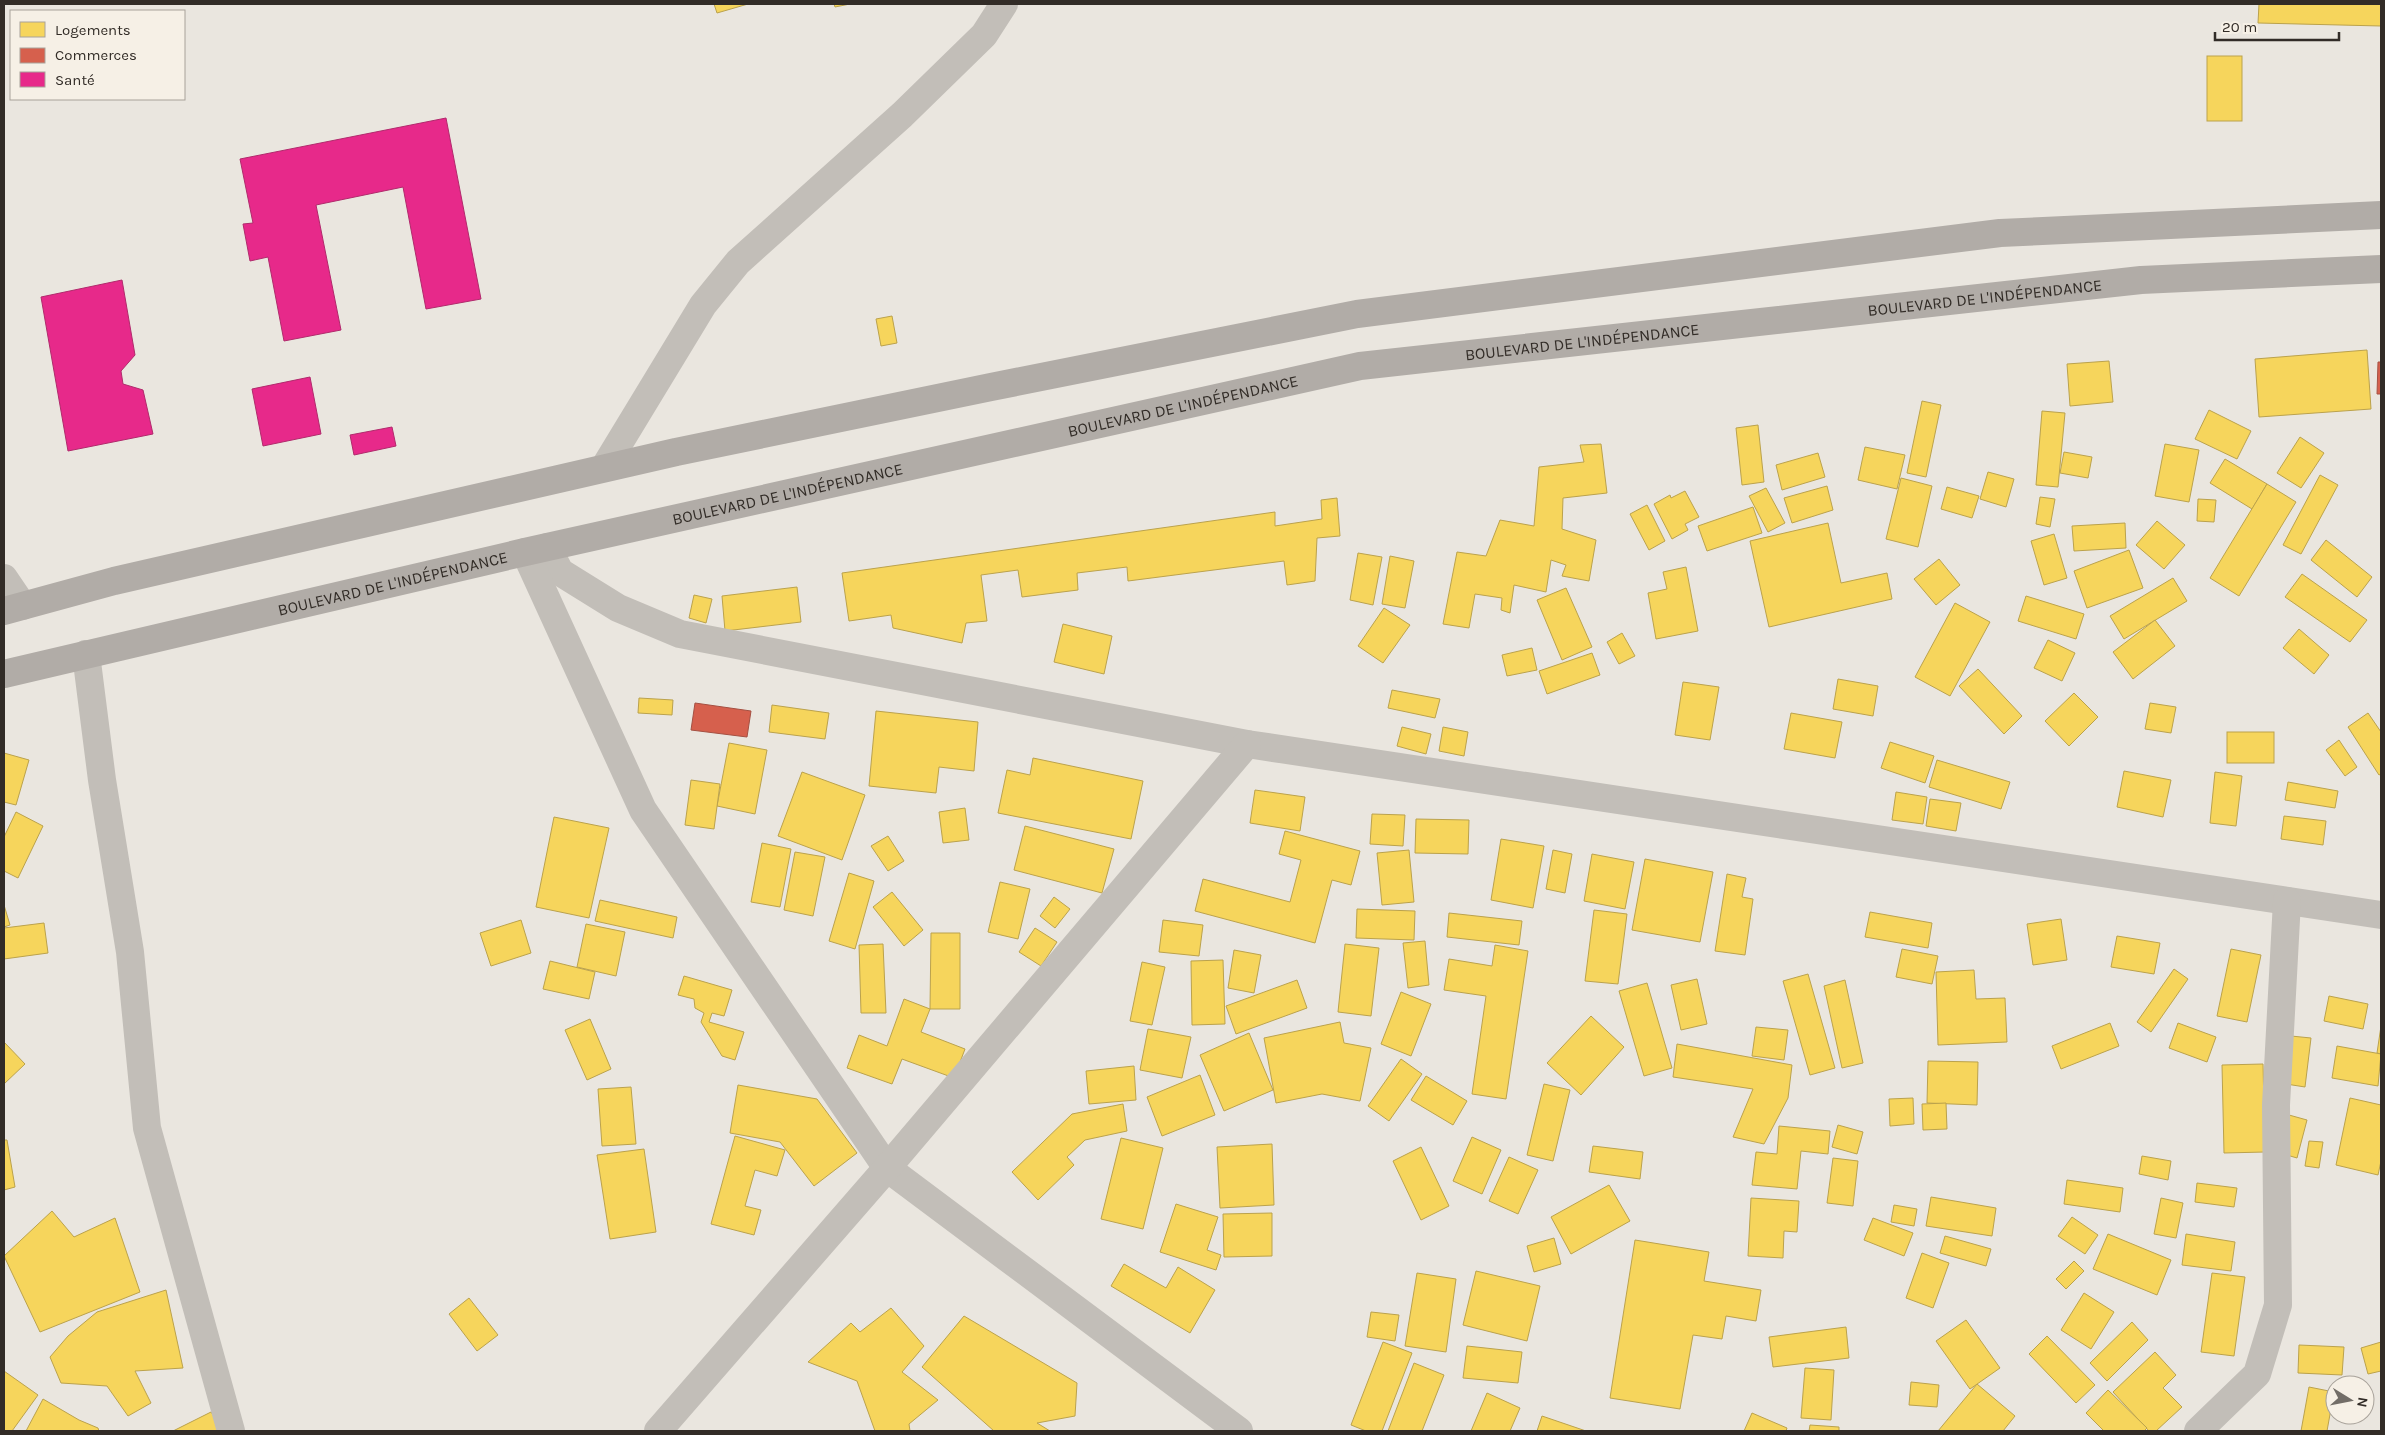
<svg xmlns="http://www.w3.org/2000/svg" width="2385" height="1435" font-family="Karla,sans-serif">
<rect width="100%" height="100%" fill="#eae6df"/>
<g fill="#f6d55c" stroke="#bba24c">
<polygon points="714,4 748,4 717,13"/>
<polygon points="834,4 850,4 835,7"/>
<polygon points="2259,4 2381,4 2381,26 2258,23"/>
<rect x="2207" y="56" width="35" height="65"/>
<polygon points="892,316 897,343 881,346 876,319"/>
<polygon points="2367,350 2371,409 2259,417 2255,359"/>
<polygon points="2109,361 2113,402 2070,406 2067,364"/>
<polygon points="1922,401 1941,405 1926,477 1907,473"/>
<polygon points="2209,410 2251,431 2237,459 2195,439"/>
<polygon points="2042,411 2065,413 2058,487 2036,485"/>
<polygon points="1758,425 1764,482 1742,485 1736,428"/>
<polygon points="2300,437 2324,453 2301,488 2277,473"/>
<polygon points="1601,444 1607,493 1563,498 1562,529 1596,540 1589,581 1562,576 1566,565 1551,560 1546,592 1514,585 1510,613 1501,610 1502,598 1475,594 1469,628 1443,624 1457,552 1486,556 1500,520 1534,526 1539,467 1584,462 1580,445"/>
<polygon points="2165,444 2199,450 2189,502 2155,496"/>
<polygon points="1865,447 1905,455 1897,489 1858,480"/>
<polygon points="2064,452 2092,457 2088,478 2060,473"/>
<polygon points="1818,453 1825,477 1782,490 1776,465"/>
<polygon points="2225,459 2267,484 2252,509 2210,483"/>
<polygon points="1988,472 2014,479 2006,507 1980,499"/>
<polygon points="2320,475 2338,485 2301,554 2283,545"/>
<polygon points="1901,478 1932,486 1918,547 1886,539"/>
<polygon points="2267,484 2296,502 2239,596 2210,578"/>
<polygon points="1827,486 1833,510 1792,523 1784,498"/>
<polygon points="1947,487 1979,496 1972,518 1941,509"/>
<polygon points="1766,488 1785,523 1768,532 1749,496"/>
<polygon points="1685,491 1699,517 1685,524 1688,530 1672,539 1654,504 1670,495 1671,498"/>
<polygon points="2040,497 2055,499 2050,527 2036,524"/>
<polygon points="1337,498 1340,536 1317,538 1315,581 1287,585 1284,561 1128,581 1127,567 1077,573 1078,590 1022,597 1018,570 981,575 987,621 966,623 962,643 893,628 891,615 849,621 842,573 1275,512 1275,526 1322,519 1321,500"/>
<polygon points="2198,499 2216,500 2214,522 2197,521"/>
<polygon points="1647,505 1665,541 1649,550 1630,514"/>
<polygon points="1753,507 1762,533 1707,551 1698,526"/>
<polygon points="2157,521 2185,545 2164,569 2136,545"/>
<polygon points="1828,523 1841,583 1887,573 1892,599 1769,627 1750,541"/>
<polygon points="2125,523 2126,548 2074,551 2072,526"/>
<polygon points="2054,534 2067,578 2044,585 2031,541"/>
<polygon points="2326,540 2372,577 2357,597 2311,560"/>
<polygon points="2129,550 2143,588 2087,608 2074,571"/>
<polygon points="1358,553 1382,557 1373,605 1350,600"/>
<polygon points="1390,556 1414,561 1405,608 1382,604"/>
<polygon points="1939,559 1960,585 1936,605 1914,579"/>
<polygon points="1686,567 1698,631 1656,639 1648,593 1667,589 1663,572"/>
<polygon points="2302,574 2367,620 2350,642 2285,597"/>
<polygon points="2173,578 2187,601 2124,639 2110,616"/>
<polygon points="797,587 801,622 725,631 722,596"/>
<polygon points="1566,588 1592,647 1562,660 1537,600"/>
<polygon points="694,595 712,599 706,623 689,618"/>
<polygon points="2026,596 2084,614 2076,639 2018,621"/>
<polygon points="1955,603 1990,622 1950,696 1915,677"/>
<polygon points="1384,608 1410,625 1383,663 1358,646"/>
<polygon points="2155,620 2175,646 2133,679 2113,652"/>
<polygon points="1063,624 1112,636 1104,674 1054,662"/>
<polygon points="2299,629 2329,655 2314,674 2283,648"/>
<polygon points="1622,633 1635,656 1619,664 1607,642"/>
<polygon points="2048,640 2075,653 2062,681 2034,668"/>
<polygon points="1532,648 1537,670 1507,676 1502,655"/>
<polygon points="1592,653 1600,675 1547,694 1539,671"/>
<polygon points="1978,669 2022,716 2004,734 1959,686"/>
<polygon points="1838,679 1878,686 1873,716 1833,709"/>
<polygon points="1683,682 1719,687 1710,740 1675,735"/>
<polygon points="1392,690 1440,699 1435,718 1388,708"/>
<polygon points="2074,693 2098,717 2069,746 2045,721"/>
<polygon points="639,698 673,700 672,715 638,713"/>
<polygon points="2150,703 2176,707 2171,733 2145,729"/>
<polygon points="772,705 829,713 825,739 769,732"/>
<polygon points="876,711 978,722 974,771 939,767 936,793 869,786"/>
<polygon points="1791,713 1842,722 1835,758 1784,749"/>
<polygon points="2368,713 2381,732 2381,774 2379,775 2348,727"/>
<polygon points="1402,727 1431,734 1426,754 1397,746"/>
<polygon points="1443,727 1468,732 1464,756 1439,751"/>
<rect x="2227" y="732" width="47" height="31"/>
<polygon points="2339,740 2357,767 2345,776 2326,750"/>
<polygon points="1890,742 1934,756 1925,783 1881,768"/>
<polygon points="729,743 767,750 755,814 717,806"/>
<polygon points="4,753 29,760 16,805 4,802"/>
<polygon points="1033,758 1143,781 1131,839 998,813 1007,770 1030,775"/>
<polygon points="1937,760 2010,782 2001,809 1929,787"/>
<polygon points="2124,771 2171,780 2163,817 2117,807"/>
<polygon points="802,772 865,795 842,860 778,836"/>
<polygon points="2215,772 2242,776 2236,826 2210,823"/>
<polygon points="691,780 720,784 714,829 685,825"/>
<polygon points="2288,782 2338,791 2335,808 2285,800"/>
<polygon points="1255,790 1305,797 1300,831 1250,823"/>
<polygon points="1896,792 1927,797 1923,824 1892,820"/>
<polygon points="1930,799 1961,803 1956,831 1926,826"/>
<polygon points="965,808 969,840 943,843 939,812"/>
<polygon points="16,812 43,826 18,878 4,871 4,837"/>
<polygon points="1372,814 1405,815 1403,846 1370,844"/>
<polygon points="2284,816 2326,821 2323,845 2281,839"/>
<polygon points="554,817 609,828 589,918 536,907"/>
<polygon points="1416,819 1469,820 1468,854 1415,853"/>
<polygon points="1025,826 1114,849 1102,893 1014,870"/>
<polygon points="1285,831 1360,851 1351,885 1332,880 1315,943 1195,911 1203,879 1290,902 1301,860 1279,854"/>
<polygon points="888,836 904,861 888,871 871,846"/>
<polygon points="1501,839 1544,846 1533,908 1491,900"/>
<polygon points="762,843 791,849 780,907 751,902"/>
<polygon points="1409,850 1414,902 1382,905 1377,853"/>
<polygon points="1553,850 1572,854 1565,893 1546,889"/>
<polygon points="795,852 825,857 813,916 784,910"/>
<polygon points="1592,854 1634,862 1625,909 1584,901"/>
<polygon points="1645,859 1713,872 1700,942 1632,930"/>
<polygon points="849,873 874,881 855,949 829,941"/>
<polygon points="1727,874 1746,878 1742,897 1753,899 1745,955 1715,951"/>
<polygon points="1000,882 1030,889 1018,939 988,932"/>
<polygon points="892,892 923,930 904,946 873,907"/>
<polygon points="1054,897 1070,909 1055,928 1040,916"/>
<polygon points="600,900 677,917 673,938 595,921"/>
<polygon points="4,905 10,925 4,927"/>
<polygon points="1357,909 1415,911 1414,940 1356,938"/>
<polygon points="1594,910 1627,914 1618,984 1585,981"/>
<polygon points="1870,912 1932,923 1928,948 1865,937"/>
<polygon points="1449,913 1522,921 1519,945 1447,937"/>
<polygon points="2061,919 2067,960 2033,965 2027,924"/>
<polygon points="521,920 531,953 491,966 480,933"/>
<polygon points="1163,920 1203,925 1199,956 1159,952"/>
<polygon points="44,923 48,953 4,959 4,928"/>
<polygon points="586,924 625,932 616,976 577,967"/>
<polygon points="1035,928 1057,942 1041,966 1019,952"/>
<polygon points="931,933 960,933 960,1009 930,1009"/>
<polygon points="2117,936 2160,943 2154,974 2111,967"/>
<polygon points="1425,941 1429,985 1408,988 1403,943"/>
<polygon points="883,944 886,1013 861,1013 859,945"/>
<polygon points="1345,944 1379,948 1371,1016 1338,1012"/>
<polygon points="1495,945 1528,951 1506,1099 1472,1094 1486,996 1444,990 1449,959 1492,966"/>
<polygon points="1902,949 1938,956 1932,984 1896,977"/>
<polygon points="2231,949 2261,955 2247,1022 2217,1016"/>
<polygon points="1234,950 1261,955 1254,993 1228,988"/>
<polygon points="1223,960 1225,1024 1192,1025 1191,961"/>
<polygon points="550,961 595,972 589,999 543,989"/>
<polygon points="1142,962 1165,967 1152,1025 1130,1021"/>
<polygon points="2174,969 2188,979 2151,1032 2137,1022"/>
<polygon points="1974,970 1976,999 2005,998 2007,1042 1938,1045 1936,972"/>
<polygon points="1808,974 1835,1068 1810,1075 1783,981"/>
<polygon points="684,976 732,990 724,1016 712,1013 709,1022 744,1032 735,1060 722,1056 701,1022 704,1013 695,1008 694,999 678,995"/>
<polygon points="1697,979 1707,1024 1681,1030 1671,985"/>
<polygon points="1297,980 1307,1008 1236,1034 1226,1006"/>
<polygon points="1845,980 1863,1063 1842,1068 1824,986"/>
<polygon points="1647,983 1672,1068 1644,1076 1619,991"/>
<polygon points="1401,992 1431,1004 1411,1056 1381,1044"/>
<polygon points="2329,996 2368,1004 2363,1029 2324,1021"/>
<polygon points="904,999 930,1009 921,1032 965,1049 954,1078 902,1059 892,1084 847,1068 859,1035 887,1046"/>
<polygon points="1591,1016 1624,1047 1581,1095 1547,1063"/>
<polygon points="590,1019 611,1069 587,1080 565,1030"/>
<polygon points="1340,1022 1344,1043 1371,1048 1360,1101 1322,1094 1276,1103 1264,1038"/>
<polygon points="2110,1023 2119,1046 2061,1069 2052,1046"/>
<polygon points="2178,1023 2216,1037 2207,1062 2169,1048"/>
<polygon points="2381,1026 2381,1054 2377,1053"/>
<polygon points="1756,1027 1788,1030 1784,1060 1752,1056"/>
<polygon points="1148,1029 1191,1037 1182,1078 1140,1070"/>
<polygon points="1249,1033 1273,1090 1224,1111 1200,1055"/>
<polygon points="2291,1036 2311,1038 2305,1087 2286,1084"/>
<polygon points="4,1042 25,1064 4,1084"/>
<polygon points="1677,1044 1792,1065 1788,1098 1764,1144 1733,1137 1753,1089 1673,1077"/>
<polygon points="2337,1046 2381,1054 2378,1086 2332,1078"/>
<polygon points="1401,1059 1422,1074 1389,1121 1368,1106"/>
<polygon points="1928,1061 1978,1062 1977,1105 1927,1103"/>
<polygon points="2263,1064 2265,1152 2224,1153 2222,1065"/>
<polygon points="1134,1066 1136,1100 1089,1104 1086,1071"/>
<polygon points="1200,1075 1215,1115 1162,1136 1147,1097"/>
<polygon points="1426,1076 1467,1101 1453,1125 1411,1100"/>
<polygon points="1544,1084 1570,1090 1553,1161 1527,1155"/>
<polygon points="738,1085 817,1099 857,1153 814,1186 780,1142 730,1133"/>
<polygon points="631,1087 636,1144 602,1146 598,1089"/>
<polygon points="1913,1098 1914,1124 1890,1126 1889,1099"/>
<polygon points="2350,1098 2381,1105 2381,1161 2378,1175 2336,1165"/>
<polygon points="1946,1103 1947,1129 1923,1130 1922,1104"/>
<polygon points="1123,1104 1127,1131 1085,1140 1067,1157 1074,1165 1038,1200 1012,1172 1072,1114"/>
<polygon points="2289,1115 2307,1120 2297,1158 2280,1153"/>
<polygon points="1838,1125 1863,1132 1857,1154 1832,1147"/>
<polygon points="1779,1126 1830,1131 1828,1154 1801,1151 1797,1189 1752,1185 1756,1152 1777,1154"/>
<polygon points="735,1136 785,1150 777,1176 755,1170 745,1206 761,1210 754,1235 711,1224"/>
<polygon points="1472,1137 1501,1150 1482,1194 1453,1181"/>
<polygon points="1121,1138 1163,1148 1143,1229 1101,1219"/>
<polygon points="4,1140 7,1140 15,1187 4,1190"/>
<polygon points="2309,1141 2323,1142 2319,1168 2305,1166"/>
<polygon points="1272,1144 1274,1205 1220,1208 1217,1147"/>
<polygon points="1593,1146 1643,1152 1640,1179 1589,1172"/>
<polygon points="1421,1147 1449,1206 1421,1220 1393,1161"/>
<polygon points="644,1149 656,1232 610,1239 597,1155"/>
<polygon points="2142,1156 2171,1161 2168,1180 2139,1174"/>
<polygon points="1509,1157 1538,1170 1518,1214 1489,1201"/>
<polygon points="1833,1158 1858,1161 1853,1206 1827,1203"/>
<polygon points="2067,1180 2123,1188 2120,1212 2064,1204"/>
<polygon points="2197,1183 2237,1188 2234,1207 2195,1202"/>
<polygon points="1609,1185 1630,1221 1571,1254 1551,1217"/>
<polygon points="1931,1197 1996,1208 1992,1236 1926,1226"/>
<polygon points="1751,1198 1799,1201 1797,1232 1784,1231 1783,1258 1748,1256"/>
<polygon points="2161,1198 2183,1203 2176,1238 2154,1234"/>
<polygon points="1176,1204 1218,1217 1207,1250 1221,1255 1216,1270 1160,1252"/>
<polygon points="1894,1205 1917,1209 1914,1226 1891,1222"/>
<polygon points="52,1211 74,1237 115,1218 140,1292 40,1332 4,1256"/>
<polygon points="1272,1213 1272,1256 1224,1257 1223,1214"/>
<polygon points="2072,1217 2098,1235 2085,1254 2058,1236"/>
<polygon points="1873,1218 1913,1233 1904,1256 1864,1240"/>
<polygon points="2108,1234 2171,1260 2157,1295 2093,1269"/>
<polygon points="2186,1234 2235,1242 2231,1271 2182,1265"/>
<polygon points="1945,1236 1991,1249 1986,1266 1940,1253"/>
<polygon points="1554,1238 1561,1264 1534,1272 1527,1246"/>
<polygon points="1635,1240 1709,1252 1704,1281 1761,1290 1756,1321 1726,1316 1722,1339 1693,1335 1680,1409 1610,1398"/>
<polygon points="1922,1253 1949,1263 1933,1308 1906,1298"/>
<polygon points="2074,1261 2084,1271 2066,1289 2056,1279"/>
<polygon points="1124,1264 1166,1288 1178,1267 1215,1290 1190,1333 1111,1286"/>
<polygon points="1476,1271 1540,1286 1527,1341 1463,1325"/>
<polygon points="1417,1273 1456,1279 1446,1352 1405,1346"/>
<polygon points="2212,1273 2245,1277 2234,1356 2201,1352"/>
<polygon points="166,1290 183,1368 135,1371 151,1403 128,1416 107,1386 61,1383 50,1357 68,1336 97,1312"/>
<polygon points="2084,1293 2114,1312 2091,1349 2061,1330"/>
<polygon points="469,1298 498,1335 477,1351 449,1314"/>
<polygon points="891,1308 924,1346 902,1372 938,1400 909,1424 910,1431 875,1431 857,1381 808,1362 851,1323 860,1332"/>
<polygon points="1371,1312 1399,1315 1395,1341 1367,1337"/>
<polygon points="964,1316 1077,1383 1075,1416 1037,1423 1050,1431 994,1431 922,1367"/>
<polygon points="1966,1320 2000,1368 1970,1389 1936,1341"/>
<polygon points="2132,1322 2148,1340 2107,1381 2090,1363"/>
<polygon points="1846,1327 1849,1358 1773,1367 1769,1337"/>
<polygon points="2047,1336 2095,1385 2076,1403 2029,1354"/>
<polygon points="1383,1342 1412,1353 1382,1431 1366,1431 1351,1425"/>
<polygon points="2381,1342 2381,1371 2368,1374 2361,1348"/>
<polygon points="2299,1345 2344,1347 2342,1375 2298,1373"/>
<polygon points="1467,1346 1522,1352 1518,1383 1463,1378"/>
<polygon points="2155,1352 2176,1375 2163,1388 2182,1407 2156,1431 2149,1431 2113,1392"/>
<polygon points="1414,1363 1444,1375 1422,1431 1388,1431"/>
<polygon points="1805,1368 1834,1370 1831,1420 1801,1418"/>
<polygon points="4,1371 38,1395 12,1431 4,1431"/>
<polygon points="1911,1382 1939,1385 1937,1407 1909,1405"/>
<polygon points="1977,1384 2015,1416 2003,1431 1938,1431"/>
<polygon points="2309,1387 2334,1392 2327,1431 2301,1431"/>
<polygon points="2108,1390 2147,1428 2144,1431 2104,1431 2086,1413"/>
<polygon points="1487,1393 1520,1408 1510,1431 1471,1431"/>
<polygon points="43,1399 79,1420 98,1428 99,1431 26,1431"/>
<polygon points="211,1412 224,1431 173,1431"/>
<polygon points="1752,1413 1787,1428 1786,1431 1744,1431"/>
<polygon points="1542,1416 1586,1431 1537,1431"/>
<polygon points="1810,1425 1839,1427 1839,1431 1809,1431"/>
</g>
<g fill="#d6604d" stroke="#a55042">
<polygon points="2378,362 2381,362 2381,394 2377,394"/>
<polygon points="695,703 751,711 747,737 691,730"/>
</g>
<g fill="#e7298a" stroke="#b12a6c">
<polygon points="446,118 481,299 426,309 403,187 316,205 341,330 284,341 268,257 250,261 243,224 253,223 240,159"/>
<polygon points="122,280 135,355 121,371 123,384 143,390 153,434 68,451 41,297"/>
<polygon points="310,377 321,434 263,446 252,389"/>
<polygon points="392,427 396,446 354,455 350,435"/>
</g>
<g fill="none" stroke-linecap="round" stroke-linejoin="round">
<g stroke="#c2beb8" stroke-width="28">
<polyline points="604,468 703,305 738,262 902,115 984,35 1004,4"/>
<polyline points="547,547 560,572 618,608 680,634 1247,744 2381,915"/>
<polyline points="525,552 643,810 887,1168 1239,1431"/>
<polyline points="4,578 23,606"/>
<polyline points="86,654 102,780 130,952 147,1128 231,1431"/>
<polyline points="658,1431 887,1168 1247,744"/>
<polyline points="2198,1431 2257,1374 2278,1305 2276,1105 2287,901"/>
</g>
<g stroke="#b1aca7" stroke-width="28">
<polyline points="4,611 114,581 676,452 991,387 1357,314 2000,233 2381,215"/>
<path id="s1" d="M 4,674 L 525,552 L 1360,366 L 2141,280 L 2381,269"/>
</g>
</g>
<g text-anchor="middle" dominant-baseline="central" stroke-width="5" stroke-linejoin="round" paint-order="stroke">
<g font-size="16" fill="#322c27" stroke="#f6f0e6">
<text stroke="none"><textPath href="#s1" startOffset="2019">BOULEVARD DE L'INDÉPENDANCE</textPath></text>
<text stroke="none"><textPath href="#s1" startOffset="1614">BOULEVARD DE L'INDÉPENDANCE</textPath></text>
<text stroke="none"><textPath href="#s1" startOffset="1209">BOULEVARD DE L'INDÉPENDANCE</textPath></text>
<text stroke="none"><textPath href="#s1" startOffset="804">BOULEVARD DE L'INDÉPENDANCE</textPath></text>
<text stroke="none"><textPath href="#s1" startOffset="399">BOULEVARD DE L'INDÉPENDANCE</textPath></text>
</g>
</g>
<rect width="2385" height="1435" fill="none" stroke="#322c27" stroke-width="10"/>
<rect x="10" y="10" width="175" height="90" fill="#f6f0e6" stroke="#a8a29a"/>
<rect x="20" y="22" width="25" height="15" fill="#f6d55c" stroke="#a8a29a"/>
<text x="55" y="35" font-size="15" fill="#322c27">Logements</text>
<rect x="20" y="48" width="25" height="15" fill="#d6604d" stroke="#a8a29a"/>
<text x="55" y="60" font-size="15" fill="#322c27">Commerces</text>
<rect x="20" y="72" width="25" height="15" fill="#e7298a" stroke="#a8a29a"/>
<text x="55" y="85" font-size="15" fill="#322c27">Santé</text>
<g transform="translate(2350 1400) rotate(100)"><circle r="24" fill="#f6f0e6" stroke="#a8a29a"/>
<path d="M0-4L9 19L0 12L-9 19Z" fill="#726d67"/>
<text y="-8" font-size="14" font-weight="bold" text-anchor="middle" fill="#322c27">N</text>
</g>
<path d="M2215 32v8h124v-8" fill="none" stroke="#322c27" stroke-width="2.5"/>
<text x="2222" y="32" font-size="15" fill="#322c27" stroke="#f6f0e6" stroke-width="4" paint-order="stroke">20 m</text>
</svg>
